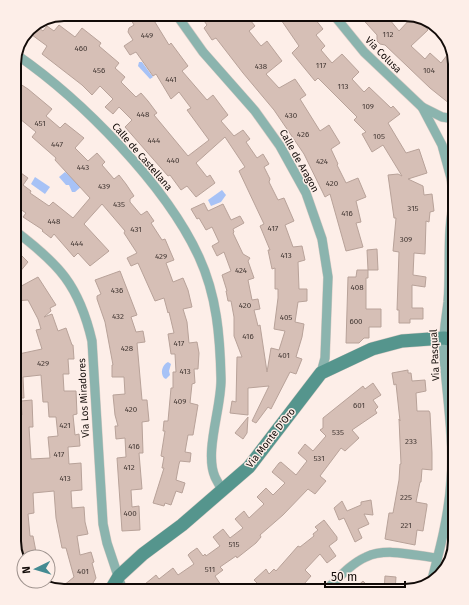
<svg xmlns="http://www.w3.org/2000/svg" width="469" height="605" font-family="'Fira Sans',sans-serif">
<rect width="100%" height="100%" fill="#fdeee8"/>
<g fill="#a7c2f6">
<polygon points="139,62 142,62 153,77 150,79 138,66"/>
<polygon points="65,172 82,186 75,192 72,192 69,185 66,185 59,177"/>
<polygon points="35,177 50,187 45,194 31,184"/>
<polygon points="222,190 226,195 221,202 211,206 208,200"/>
<path d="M 168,362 L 171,364 L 169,371 L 170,375 L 166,379 L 164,378 C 160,373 162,365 168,362 Z"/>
</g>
<g fill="#d6bfb6" stroke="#b8a299">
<polygon points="128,14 150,14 169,45 171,43 188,66 182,71 207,100 213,95 228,115 221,121 234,136 243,130 250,139 246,142 257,158 263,154 269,164 264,167 270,179 269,182 278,200 284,198 294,221 285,225 293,247 302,246 305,260 298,262 299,289 307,289 307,301 298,302 295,322 304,324 302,337 296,357 302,359 296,374 290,372 271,409 268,407 256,423 252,421 269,386 248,388 248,415 230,413 232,401 236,402 237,357 242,357 234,336 234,317 231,301 228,301 226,291 227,291 222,275 231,271 224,252 217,256 212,246 219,242 212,227 206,230 199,218 197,219 191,209 204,203 208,211 223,204 231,220 240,216 244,223 233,229 234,232 233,233 243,254 250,258 248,261 254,278 248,280 252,300 258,299 260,309 254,310 258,326 260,325 267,372 271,348 279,350 285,331 274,329 278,298 278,289 275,289 275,268 272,269 268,250 270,250 260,226 264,224 239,171 245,167 225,137 196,163 207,177 210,175 215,183 196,197 187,186 181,190 170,175 168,176 125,127 132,120 119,107 113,114 105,107 113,99 100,86 92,95 82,85 42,54 47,46 28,32 31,26 35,25 43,31 47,26 54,31 59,25 75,37 82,28 101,43 99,46 119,63 115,68 125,77 121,82 136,97 141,93 148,101 157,113 154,115 188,156 209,140 187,110 191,108 179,92 171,99 156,74 153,76 136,52 130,55 124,46 133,40 128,32 129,28 134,25"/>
<polygon points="199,14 222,14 226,19 234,14 245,14 255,26 249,31 261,46 267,41 282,61 266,74 279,88 295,79 306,95 300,99 320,131 329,125 340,143 331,149 338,164 337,165 346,183 358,178 366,197 356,201 361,222 356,223 363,247 346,251 330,194 325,197 304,154 274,110 243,73 216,38 212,40 204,28 207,25"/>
<polygon points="277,14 311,14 323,29 316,35 325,46 321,50 332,63 342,54 359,72 352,79 364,92 369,87 391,108 393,106 400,114 388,123 406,153 419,149 427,173 408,179 423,186 424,195 432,194 434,211 430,212 429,222 426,221 425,254 414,253 413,275 426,277 425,287 412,285 412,308 423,308 423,319 410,319 410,323 399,323 399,310 397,310 399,252 393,251 396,218 394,218 388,175 398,174 402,176 383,145 372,152 362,134 366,132 354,120 357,117 318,78 315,81 292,53 299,46"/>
<polygon points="358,14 385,14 399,31 413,16 430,21 425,26 428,30 411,46 425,59 430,53 441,63 451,50 455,63 451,68 455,72 455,98 450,104 430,88 385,45 380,44 377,41 377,35"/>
<polygon points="14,80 28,89 52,109 46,116 60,128 65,123 84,138 75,148 88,161 97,153 105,162 102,165 114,179 119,175 126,184 134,196 130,199 130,202 141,215 147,211 154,221 151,223 162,240 165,239 174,260 166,263 173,282 183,278 188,290 192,307 183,309 187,322 189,343 197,342 199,353 198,369 194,369 195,383 192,384 190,403 198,405 193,435 188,435 185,452 191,453 190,462 180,461 179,464 176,480 185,483 182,493 176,491 171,505 165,503 164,506 153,503 164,468 162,468 164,457 161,456 165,431 163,431 164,421 168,421 171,388 173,388 173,372 176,372 175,354 171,354 168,334 174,333 169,312 168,313 164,298 155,301 138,263 131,266 127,258 137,253 124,233 125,231 102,204 84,224 109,251 90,266 78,253 74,257 54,234 51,238 42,231 43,230 23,217 26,213 14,205 14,168 28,178 23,185 31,191 30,193 49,206 53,202 73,218 90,198 55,160 56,158 32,137 36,132 14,114"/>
<polygon points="377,249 378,270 368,270 367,250"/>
<polygon points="14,254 21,255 28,262 14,279"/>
<polygon points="357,270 368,270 368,278 366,278 366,309 381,309 381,327 369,327 369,338 364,338 359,343 346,343 348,277 356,277"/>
<polygon points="120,271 137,315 131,317 136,332 143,331 145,342 137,343 142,400 147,400 149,421 142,422 143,453 139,453 142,489 131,490 132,507 139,506 140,530 122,531 117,458 126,457 125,438 116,439 115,426 118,426 115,415 113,395 125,394 124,377 112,377 112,365 113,365 105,322 97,299 97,296 101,294 95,280"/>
<polygon points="38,277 56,305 50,308 51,311 44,317 52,314 58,331 66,328 72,345 73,345 74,359 68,359 69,374 63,374 64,391 76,391 77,414 73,415 75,435 79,434 80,446 68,447 69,464 81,463 82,490 71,491 72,508 84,507 85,522 88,534 77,536 80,555 91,552 94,562 92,563 96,578 88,591 58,590 74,577 66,548 62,548 56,518 54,491 33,493 34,513 28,514 30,536 33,536 37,557 19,557 14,541 14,417 22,415 21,401 32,400 33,427 29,427 31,459 50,458 48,437 58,436 56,417 49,417 48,402 43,402 41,375 23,377 24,398 14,398 14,355 42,349 36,330 41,329 38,319 28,300 14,301 14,290"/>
<polygon points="408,370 408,373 411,373 412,381 425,380 426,391 416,393 417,411 429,411 430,413 432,453 432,470 422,469 421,482 420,482 416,502 427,504 427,506 423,531 417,530 415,545 385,539 389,513 393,513 399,480 400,464 401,464 399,419 400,421 396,384 394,385 392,373"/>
<polygon points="373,383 381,395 373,400 378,407 375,410 377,413 352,430 359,438 345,451 341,448 320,476 326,481 315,494 308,489 283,515 260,535 261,537 256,543 237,558 236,556 220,567 223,570 215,576 221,585 213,590 209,584 198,591 151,591 145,584 156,575 159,579 173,568 178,575 194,564 188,555 190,553 197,548 203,556 205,554 206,556 220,546 213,537 223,529 230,538 243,528 235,519 244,511 249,518 264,504 257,497 266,488 273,495 285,483 272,472 279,463 281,462 296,475 307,461 298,453 305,444 313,451 326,436 320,430 323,428 323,418 363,386 365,389"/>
<polygon points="248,417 247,433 243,439 235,433"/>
<polygon points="371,500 373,515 364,514 369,524 358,529 362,538 355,542 344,518 339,520 334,508 342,501 347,511 361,505 361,502"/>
<polygon points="324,520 337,537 337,540 329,546 336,556 327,563 320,554 305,570 311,576 298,591 248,591 257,583 254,580 266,569 269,574 274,569 276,571 298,546 300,547 314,536 313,534 318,530 315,527"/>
<polygon points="385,576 396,577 395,591 384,591"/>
<polygon points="363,581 373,591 352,591"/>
</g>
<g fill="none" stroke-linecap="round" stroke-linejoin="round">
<g stroke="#d7cac4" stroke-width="10">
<g id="street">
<polyline points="176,14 203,52 255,111 280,146 306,193 322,239 328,277 325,358 321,373"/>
<polyline points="333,14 364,52 422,107 442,145 451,178 454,200"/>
<path d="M 17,55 C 82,100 166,185 199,257 C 217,296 220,337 221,378 C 222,406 204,452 215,477 C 217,481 220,486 222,490"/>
<polyline points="422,107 442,117 455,119"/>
<path d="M 14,230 C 59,264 79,285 92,341 L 103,524 L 107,543 L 123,591"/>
<path d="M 431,583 C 440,549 449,515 451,480 C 454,438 447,398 444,356 C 442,338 446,320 448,302 C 451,267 446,231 455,197"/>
<path d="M 325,591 C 338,579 350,564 366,557 C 387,547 416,556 437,558"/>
</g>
</g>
<g stroke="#d7cac4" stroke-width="14">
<polyline id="secondary" points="110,591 119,576 143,554 182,525 249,467 321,373 372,349 402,341 444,338 455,340"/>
</g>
<use href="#street" stroke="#8bb4ae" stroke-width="9"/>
<use href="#secondary" stroke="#55958d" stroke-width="13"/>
</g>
<g text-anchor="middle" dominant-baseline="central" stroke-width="3" stroke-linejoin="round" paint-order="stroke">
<g font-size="8" fill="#433834">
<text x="388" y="34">112</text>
<text x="147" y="35">449</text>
<text x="81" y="48">460</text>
<text x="321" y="65">117</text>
<text x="261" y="66">438</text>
<text x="99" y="70">456</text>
<text x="429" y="70">104</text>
<text x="171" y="79">441</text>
<text x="343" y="86">113</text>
<text x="368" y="106">109</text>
<text x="143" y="114">448</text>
<text x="291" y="115">430</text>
<text x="40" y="123">451</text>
<text x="303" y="134">426</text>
<text x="379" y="136">105</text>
<text x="154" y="140">444</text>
<text x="57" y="144">447</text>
<text x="173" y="160">440</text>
<text x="322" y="161">424</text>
<text x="83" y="167">443</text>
<text x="332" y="183">420</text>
<text x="104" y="186">439</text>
<text x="119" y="204">435</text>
<text x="413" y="208">315</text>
<text x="347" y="213">416</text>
<text x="54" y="221">448</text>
<text x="273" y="228">417</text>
<text x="136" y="229">431</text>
<text x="406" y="239">309</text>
<text x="77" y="243">444</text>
<text x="286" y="255">413</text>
<text x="161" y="256">429</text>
<text x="241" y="270">424</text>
<text x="357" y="287">408</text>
<text x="117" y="290">436</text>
<text x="245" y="305">420</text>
<text x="118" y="316">432</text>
<text x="286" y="317">405</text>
<text x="356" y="321">600</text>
<text x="248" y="336">416</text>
<text x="179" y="343">417</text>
<text x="127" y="348">428</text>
<text x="284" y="355">401</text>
<text x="43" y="363">429</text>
<text x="185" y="371">413</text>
<text x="180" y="401">409</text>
<text x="359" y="405">601</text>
<text x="131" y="409">420</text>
<text x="65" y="425">421</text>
<text x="338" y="432">535</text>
<text x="411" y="441">233</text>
<text x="134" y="446">416</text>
<text x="59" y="454">417</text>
<text x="319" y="458">531</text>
<text x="129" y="467">412</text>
<text x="65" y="478">413</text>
<text x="406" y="497">225</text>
<text x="130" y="513">400</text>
<text x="406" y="525">221</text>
<text x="234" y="544">515</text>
<text x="210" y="569">511</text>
<text x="83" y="571">401</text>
</g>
<g font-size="10" fill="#120b08" stroke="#fdeee8">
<text transform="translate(383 55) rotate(45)">Via Colusa</text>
<text transform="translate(142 157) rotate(49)">Calle de Castellana</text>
<text transform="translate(299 161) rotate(61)">Calle de Aragon</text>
<text transform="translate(435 355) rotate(-93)">Via Pasqual</text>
<text transform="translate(84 398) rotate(-93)">Via Los Miradores</text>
<text transform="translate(271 438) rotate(-52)">Via Monte D'Oro</text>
</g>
</g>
<path d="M0 0H469V605H0ZM64 21H405A43 43 0 0 1 448 64V541A43 43 0 0 1 405 584H64A43 43 0 0 1 21 541V64A43 43 0 0 1 64 21Z" fill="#fdeee8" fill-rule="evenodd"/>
<path fill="none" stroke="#120b08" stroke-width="2" d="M64 21H405A43 43 0 0 1 448 64V541A43 43 0 0 1 405 584H64A43 43 0 0 1 21 541V64A43 43 0 0 1 64 21Z"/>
<g transform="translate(36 569) rotate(265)"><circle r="19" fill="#fdeee8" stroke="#9f938e"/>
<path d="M0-3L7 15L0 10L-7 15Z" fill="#448b92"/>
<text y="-6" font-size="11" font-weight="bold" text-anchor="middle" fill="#120b08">N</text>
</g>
<path d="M325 581v6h80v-6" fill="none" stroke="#120b08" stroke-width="2"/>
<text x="331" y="581" font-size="12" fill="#120b08" stroke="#fdeee8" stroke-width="3" paint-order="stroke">50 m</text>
</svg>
